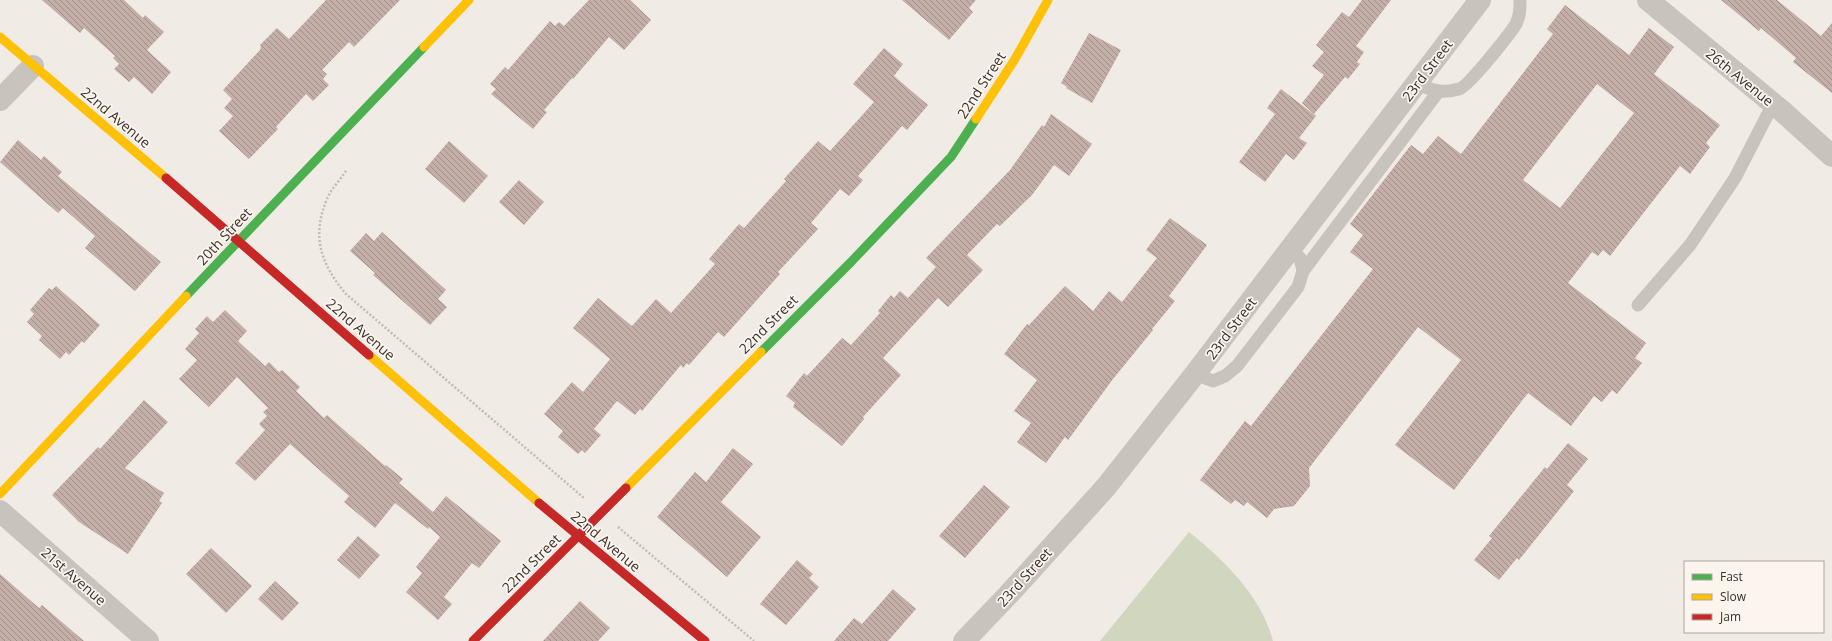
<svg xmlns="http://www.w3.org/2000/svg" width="1832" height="641" font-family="'Open Sans',sans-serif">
<defs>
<pattern id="building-back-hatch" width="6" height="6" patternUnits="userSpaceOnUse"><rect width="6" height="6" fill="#c3afa7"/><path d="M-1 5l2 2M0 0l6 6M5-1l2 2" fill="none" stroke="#a08f88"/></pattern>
</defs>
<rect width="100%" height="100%" fill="#f0ebe5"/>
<path fill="#d1d6bf" d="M 1189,532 C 1225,561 1261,596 1273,641 L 1100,641 Z"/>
<g fill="url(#building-back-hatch)" fill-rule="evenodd">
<polygon points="42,0 124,0 143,18 145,15 164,32 147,50 171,72 152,94 134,77 129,82 114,69 119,64 113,58 115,56 84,28 80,33"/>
<polygon points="326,0 400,0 354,47 349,42 322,70 327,74 323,79 329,85 313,101 306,94 276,127 278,129 249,159 219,131 233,116 224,108 232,99 223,90 260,50 261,47 260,45 277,28 289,39"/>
<polygon points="589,0 630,0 651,20 624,50 609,37 573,79 572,78 544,110 547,112 533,129 491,94 496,89 490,84 505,67 508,70 550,21 555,26 559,22 564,26"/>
<polygon points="902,0 976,0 969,8 973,12 949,40"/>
<polygon points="1362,0 1391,0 1356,46 1364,52 1357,62 1360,64 1348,79 1345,77 1314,114 1302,103 1324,75 1312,66 1324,52 1316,45 1342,12 1349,17"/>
<polygon points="1721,0 1777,0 1821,36 1832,23 1832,93 1793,62 1796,58 1761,28 1759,31"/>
<path d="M 1565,5 L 1629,55 L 1649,28 L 1674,47 L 1654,74 L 1720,125 L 1706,143 L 1710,147 L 1690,174 L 1680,166 L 1610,256 L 1603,250 L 1598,256 L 1592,252 L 1568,283 L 1646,343 L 1635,358 L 1642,363 L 1617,394 L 1612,390 L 1602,402 L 1594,396 L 1571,426 L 1528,393 L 1454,490 L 1395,445 L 1461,360 L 1418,327 L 1309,468 L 1310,486 L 1294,506 L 1274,509 L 1267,518 L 1247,502 L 1244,506 L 1235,500 L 1231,504 L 1200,480 L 1245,421 L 1251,426 L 1373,269 L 1350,252 L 1363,235 L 1350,224 L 1411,145 L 1423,154 L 1438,136 L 1461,154 L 1553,34 L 1547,29 ZM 1597,84 L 1634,113 L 1560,208 L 1523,180 Z"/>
<polygon points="1089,33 1121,50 1092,103 1066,88 1067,87 1061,83"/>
<polygon points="884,48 903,64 894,76 928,105 907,130 902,126 858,176 863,180 849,196 840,189 811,223 818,229 778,272 780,274 724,337 718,332 689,365 687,363 683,368 681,365 642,411 640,409 635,415 617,401 594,429 601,435 585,453 582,450 578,454 558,437 563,431 544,414 572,382 583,392 610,359 573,328 598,298 632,326 656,299 671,313 715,264 709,259 739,224 744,228 786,181 784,179 818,141 830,151 874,102 853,84"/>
<polygon points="1281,89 1316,116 1299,138 1307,143 1294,160 1286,154 1265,182 1239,162 1275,114 1267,108"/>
<polygon points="1051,114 1092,144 1069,176 1054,165 1032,195 1000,226 997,224 967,255 983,270 948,307 938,298 883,358 901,375 863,417 864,419 842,446 793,407 795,403 786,396 804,373 807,376 842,338 851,345 880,313 878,311 891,295 894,298 900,291 908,298 936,267 926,258 1010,170 1042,125 1044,127"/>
<polygon points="18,140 41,160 44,156 62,172 58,176 161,262 135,291 85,248 95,236 63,208 58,213 0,162"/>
<polygon points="449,141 488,176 464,203 425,169"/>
<polygon points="519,180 544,202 524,225 499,202"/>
<polygon points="1170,218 1207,245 1169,296 1175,301 1152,329 1153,330 1113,379 1068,440 1065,437 1046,463 1017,442 1031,423 1014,411 1037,380 1004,354 1027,324 1029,325 1065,286 1093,311 1109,291 1122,302 1157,258 1146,250"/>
<polygon points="382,232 446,290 438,299 447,307 430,325 373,275 375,273 350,251 366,233 374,241"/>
<polygon points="56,286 100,325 84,343 82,341 69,355 66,352 60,359 39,340 42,336 27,322 34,314 30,310 49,288 52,290"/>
<polygon points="225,310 247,331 238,341 265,366 269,362 279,372 282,370 300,387 296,391 324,418 327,415 385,466 386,465 403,479 399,483 433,512 446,496 501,541 479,568 472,563 444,597 452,604 438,620 406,592 422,573 416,567 440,537 429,527 428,529 395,503 375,528 344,502 349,496 290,444 255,481 235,463 265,430 259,424 267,416 263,412 268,408 237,377 209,407 179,379 197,360 185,349 199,333 195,329 207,316 213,322"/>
<polygon points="144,400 168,422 125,468 164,493 159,501 162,503 128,554 79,522 52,495 98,447 100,449"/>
<polygon points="1568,443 1588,459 1567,485 1574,491 1519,560 1517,558 1499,580 1474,560 1492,538 1489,536 1545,467 1547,469"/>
<polygon points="733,448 753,464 721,502 761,537 727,577 657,517 695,472 706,482"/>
<polygon points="984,485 1010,507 965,558 939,536"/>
<polygon points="358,536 380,555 359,579 337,560"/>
<polygon points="211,548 252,586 226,613 186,574"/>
<polygon points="797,560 813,574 809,578 819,587 786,625 760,604"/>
<polygon points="0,574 39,608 42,605 84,641 0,641"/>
<polygon points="275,581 299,603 282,621 258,599"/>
<polygon points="893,589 916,609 888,641 834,641 854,618 862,624"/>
<polygon points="580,601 610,628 598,641 543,641"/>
</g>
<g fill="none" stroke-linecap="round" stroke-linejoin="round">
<g stroke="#c2bbb6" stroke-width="2.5" stroke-dasharray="2 2" stroke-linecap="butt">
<path d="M 346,171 C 340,180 331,189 327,199 C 311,237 321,264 346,294 L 584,498"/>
<polyline points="618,527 754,641"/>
</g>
<g stroke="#c9c3be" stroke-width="13">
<path d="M 1417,84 C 1432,90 1442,94 1459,89 C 1468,87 1509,35 1516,24 C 1520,16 1520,9 1520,0"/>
<polyline points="1303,271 1438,92"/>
<polyline points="1638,305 1690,245 1735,178 1773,104"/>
<polyline points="1195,374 1213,381 1225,376 1237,366 1298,287 1303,271 1300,258 1291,249"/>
</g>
<g stroke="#c9c3be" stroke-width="22">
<polyline points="1648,0 1782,111 1832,156"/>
<polyline points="0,100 33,66"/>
<polyline points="0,511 148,641"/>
<polyline points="964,641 1009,594 1106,487 1195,374 1480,0"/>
</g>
<g stroke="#4caf50" stroke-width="9">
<polyline points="186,296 424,47"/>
<polyline points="761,352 851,262 951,157 976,119"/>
</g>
<g stroke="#ffc107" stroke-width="9">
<polyline points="0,37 166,178"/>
<polyline points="424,47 469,0"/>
<polyline points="976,119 1015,59 1048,0"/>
<polyline points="369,355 539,503"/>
<polyline points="626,488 761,352"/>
<polyline points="0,494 186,296"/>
</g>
<g stroke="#c62828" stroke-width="9">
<polyline points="166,178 369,355"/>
<polyline points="539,503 705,641"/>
<polyline points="473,641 626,488"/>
</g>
</g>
<g text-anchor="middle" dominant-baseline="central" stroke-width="3.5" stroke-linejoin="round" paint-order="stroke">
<g font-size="14" fill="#3b302b" stroke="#fbf5ee">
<text transform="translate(1427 70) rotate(-53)">23rd Street</text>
<text transform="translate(1740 77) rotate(39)">26th Avenue</text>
<text transform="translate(981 85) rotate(-57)">22nd Street</text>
<text transform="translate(116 117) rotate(40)">22nd Avenue</text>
<text transform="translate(224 236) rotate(-47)">20th Street</text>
<text transform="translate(768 324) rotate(-45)">22nd Street</text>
<text transform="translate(1231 328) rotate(-53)">23rd Street</text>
<text transform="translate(361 329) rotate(41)">22nd Avenue</text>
<text transform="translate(606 541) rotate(40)">22nd Avenue</text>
<text transform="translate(531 563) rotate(-45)">22nd Street</text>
<text transform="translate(74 576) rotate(41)">21st Avenue</text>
<text transform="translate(1024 577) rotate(-48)">23rd Street</text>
</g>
</g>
<rect x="1684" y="561" width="140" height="72" fill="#fbf5ee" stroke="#aea6a0"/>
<rect x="1692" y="574" width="20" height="6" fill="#4caf50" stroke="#aea6a0"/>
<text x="1720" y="581" font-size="12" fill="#3b302b">Fast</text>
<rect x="1692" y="594" width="20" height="6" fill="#ffc107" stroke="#aea6a0"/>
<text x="1720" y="601" font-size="12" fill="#3b302b">Slow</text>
<rect x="1692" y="614" width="20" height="6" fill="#c62828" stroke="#aea6a0"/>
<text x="1720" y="621" font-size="12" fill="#3b302b">Jam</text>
</svg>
